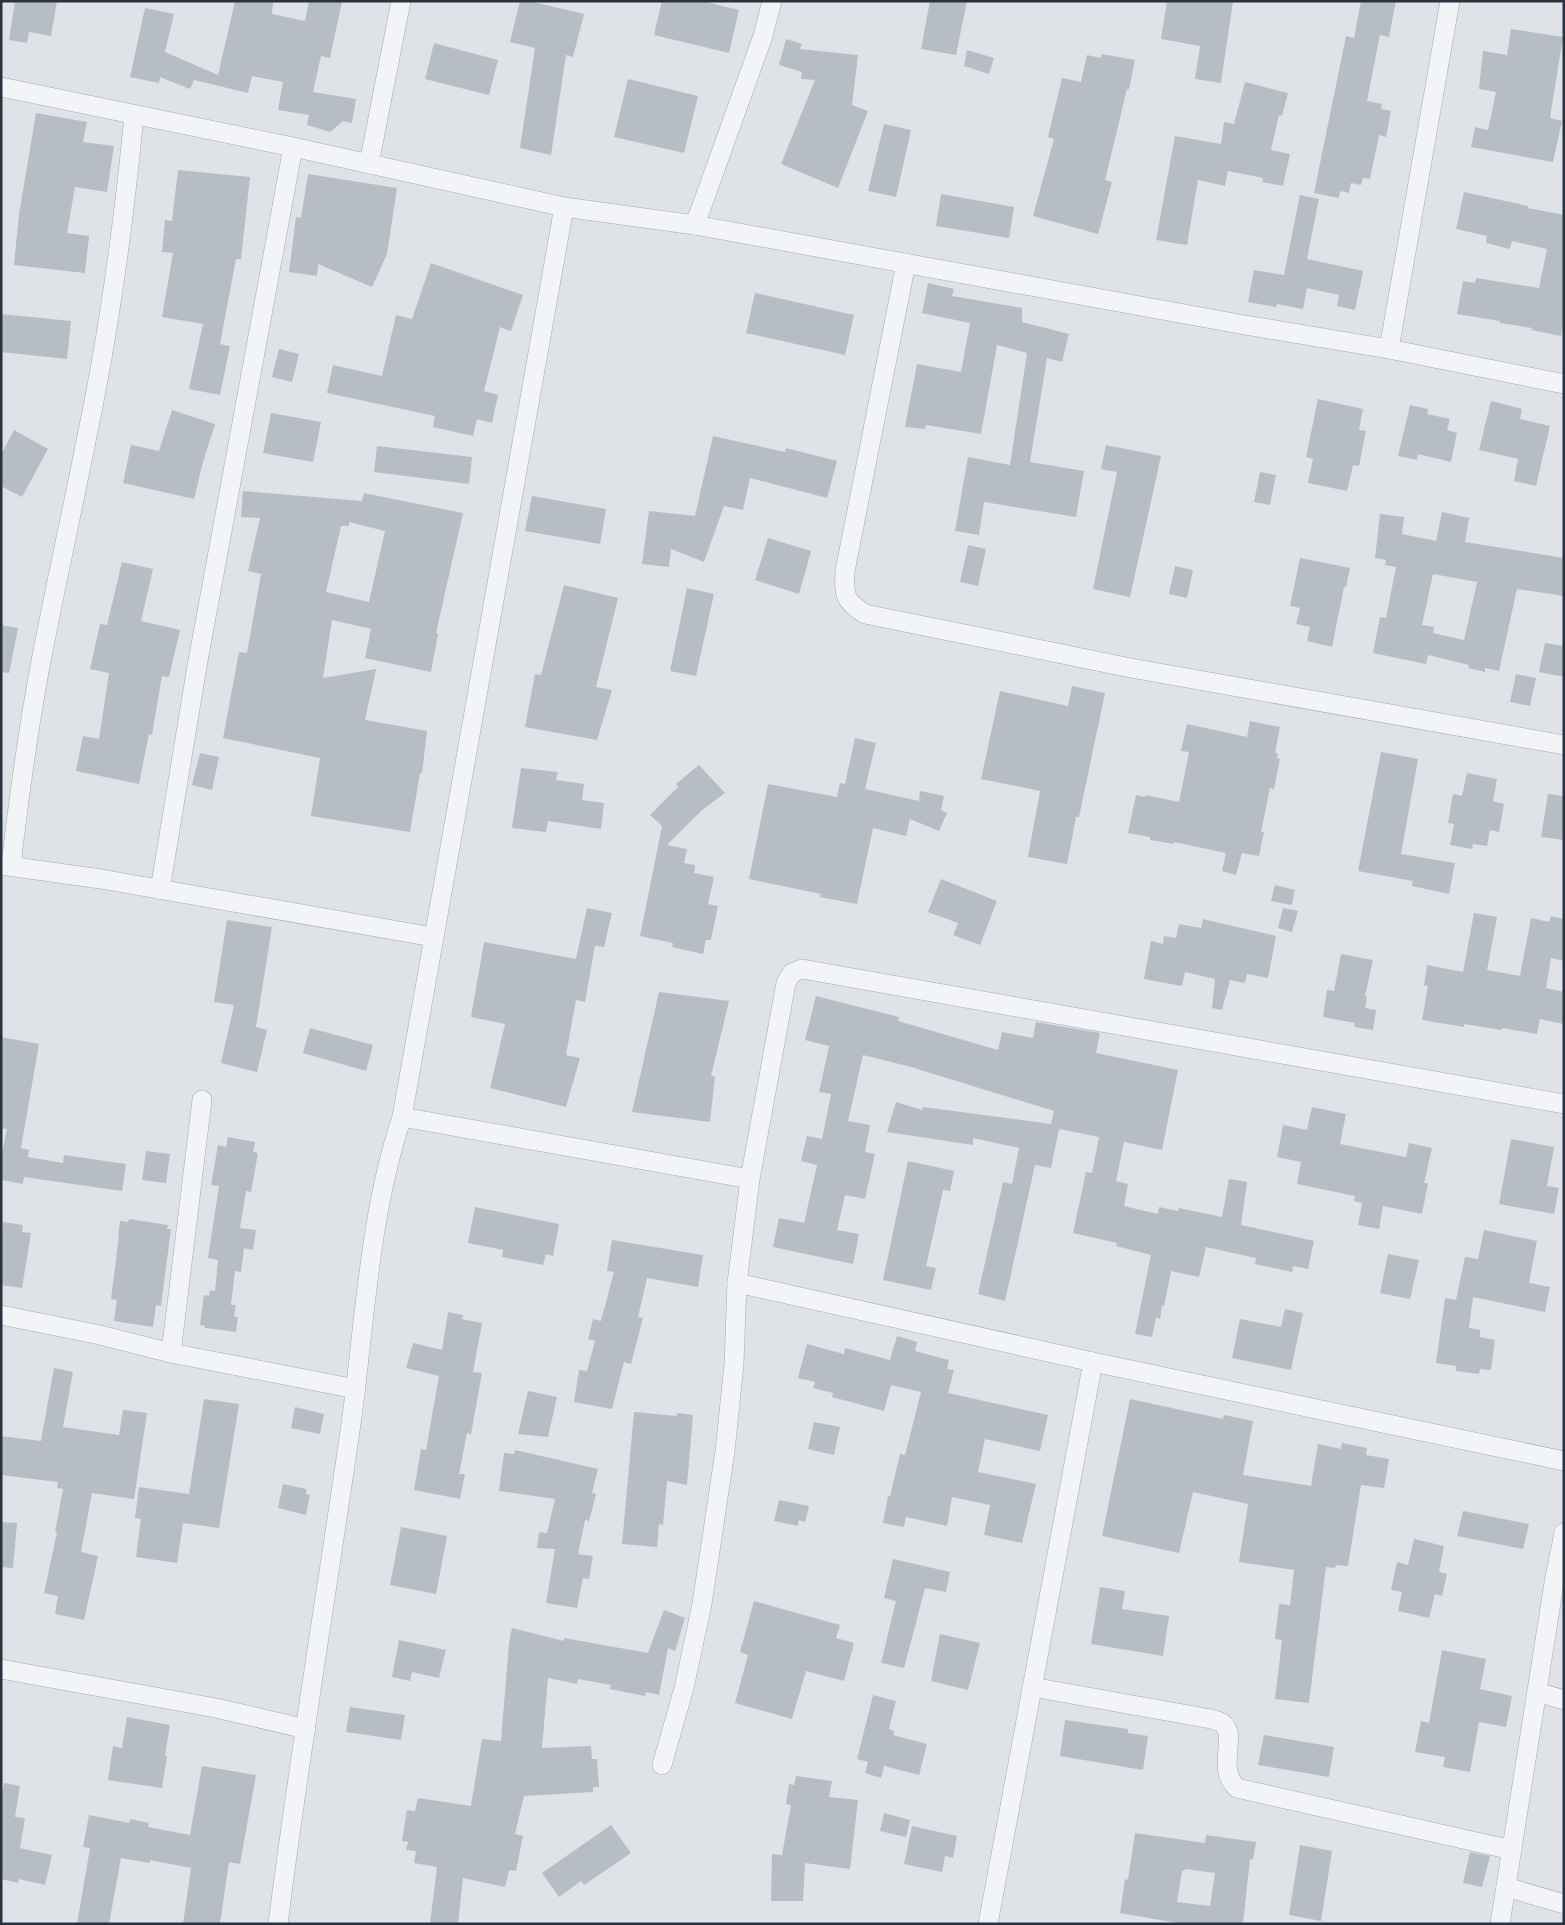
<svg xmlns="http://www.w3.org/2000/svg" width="1565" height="1925" font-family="'Asap Condensed',sans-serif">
<rect width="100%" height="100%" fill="#dfe3e8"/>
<g fill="#b7bdc5" fill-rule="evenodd">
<polygon points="15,1 57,1 51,36 29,32 27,43 9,40"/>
<polygon points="235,1 273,1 272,14 305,21 309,1 342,1 330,58 321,56 313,92 356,99 352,123 343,121 330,132 307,125 309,115 278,110 283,82 252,76 248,93 194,80 190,89 160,77 159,83 130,77 145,8 174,14 165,52 218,75"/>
<polygon points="520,1 529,1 584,14 573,57 566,55 551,155 520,148 535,48 510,42"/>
<polygon points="662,1 702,1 739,10 729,53 654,35"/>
<polygon points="930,1 967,1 956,55 921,49"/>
<polygon points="1167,1 1233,1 1221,83 1195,79 1200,46 1161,39"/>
<polygon points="1361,1 1396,1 1389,37 1380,35 1367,101 1382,104 1381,109 1391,111 1386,137 1379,135 1370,179 1363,178 1361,185 1351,183 1349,193 1340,191 1339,198 1314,193 1346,36 1354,38"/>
<polygon points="1511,29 1563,37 1550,118 1562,121 1553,162 1471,147 1475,127 1488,130 1496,92 1479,89 1483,51 1507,55"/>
<polygon points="786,39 802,44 800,49 858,55 852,105 868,111 838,188 781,164 815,80 801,79 802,72 779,65"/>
<polygon points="434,43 498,60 489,95 425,79"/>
<polygon points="967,50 994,58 989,74 964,66"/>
<polygon points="1102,54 1135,60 1129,89 1127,89 1105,180 1112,182 1098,234 1033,216 1054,139 1048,137 1062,78 1081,82 1087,55 1101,58"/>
<polygon points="628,79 698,96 684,153 614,137"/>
<polygon points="1245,82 1288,93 1282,116 1279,115 1271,150 1290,154 1283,186 1262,182 1263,178 1228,171 1225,186 1198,180 1187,245 1156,240 1175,136 1221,144 1224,122 1234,124"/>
<polygon points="36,113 87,122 83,142 114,146 107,192 75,187 67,233 89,236 85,273 14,265 19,214"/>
<polygon points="884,124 911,130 896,197 868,191"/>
<polygon points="178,170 250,177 241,259 236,259 220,344 230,346 220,395 189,389 203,324 162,317 173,253 162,252 165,220 172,221"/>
<polygon points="308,174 397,188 387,254 372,287 318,264 317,276 289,272 296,217 301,218"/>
<polygon points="1464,192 1528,206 1528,208 1564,215 1564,319 1561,336 1531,330 1532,328 1500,323 1500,321 1457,314 1463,281 1475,283 1476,278 1539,288 1547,249 1512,241 1510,249 1486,243 1487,236 1456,229"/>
<polygon points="941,194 1014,207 1009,238 936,226"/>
<polygon points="1300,195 1319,199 1307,259 1363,271 1355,310 1337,306 1339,295 1307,288 1303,309 1277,304 1276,307 1248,302 1254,270 1284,275"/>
<polygon points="431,263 523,295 511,331 500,327 484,391 498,395 492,423 477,419 473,436 433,427 435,416 327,393 333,365 382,376 396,315 412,319"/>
<polygon points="928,283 954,289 952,296 1022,308 1022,322 1069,334 1062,362 1047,358 1030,462 1084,471 1076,517 984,502 979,535 955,531 968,457 1010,465 1027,353 997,345 981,434 926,425 925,429 905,427 917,364 961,372 970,323 922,313"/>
<polygon points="755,293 854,315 845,355 746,333"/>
<polygon points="1,314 71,321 67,359 1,352"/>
<polygon points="279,349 299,354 292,382 272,377"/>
<polygon points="1318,399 1363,409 1359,430 1366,431 1359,466 1353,465 1347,491 1308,483 1313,459 1306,457"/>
<polygon points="1491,401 1522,409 1520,419 1550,426 1536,486 1514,481 1518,459 1479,450"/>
<polygon points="1410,405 1428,409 1427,414 1450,419 1447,430 1457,433 1451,462 1418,454 1417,460 1398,456"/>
<polygon points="172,410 215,424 203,462 194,499 123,483 131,445 159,451"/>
<polygon points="271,413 321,422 313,462 263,453"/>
<polygon points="14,430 48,449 22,497 1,486 1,455"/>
<polygon points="713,436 785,452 786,448 837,461 827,498 750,478 743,510 724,506 704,562 671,549 669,567 642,564 649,511 695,516"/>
<polygon points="1106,445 1161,456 1130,597 1093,589 1117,472 1101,469"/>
<polygon points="377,446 472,457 469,484 374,472"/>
<polygon points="1260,472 1276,475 1270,505 1254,502"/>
<path d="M 243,491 L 362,501 L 364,493 L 463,513 L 436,633 L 438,634 L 431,672 L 365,658 L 371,629 L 332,620 L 323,678 L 376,669 L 365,720 L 427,731 L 422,773 L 420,773 L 410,832 L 311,816 L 320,758 L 223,738 L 239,652 L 247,653 L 261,574 L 248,571 L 260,518 L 241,517 ZM 349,522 L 385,531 L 369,602 L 326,592 L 341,526 L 349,526 Z"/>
<polygon points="532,496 606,509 600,544 525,531"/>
<path d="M 1442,512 L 1469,518 L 1465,542 L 1564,558 L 1564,596 L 1517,589 L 1499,671 L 1485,668 L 1485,672 L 1468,668 L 1469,665 L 1428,655 L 1426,664 L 1373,653 L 1380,617 L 1386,618 L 1396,567 L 1385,565 L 1386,560 L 1375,558 L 1380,514 L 1404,517 L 1402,534 L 1436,541 ZM 1433,574 L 1477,582 L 1464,640 L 1433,633 L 1434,627 L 1422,625 Z"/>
<polygon points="768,538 811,551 799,594 755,580"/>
<polygon points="968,545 986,549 978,586 960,582"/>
<polygon points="1300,558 1350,568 1346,587 1344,587 1332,647 1307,641 1310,627 1296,624 1300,608 1290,606"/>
<polygon points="122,562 153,569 141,621 180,630 169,677 162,676 152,735 149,734 139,784 76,771 83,736 99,739 109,673 90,669 100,624 107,625"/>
<polygon points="1175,566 1193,570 1187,598 1169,594"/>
<polygon points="564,585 618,598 596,687 612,690 597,740 525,727 535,674 541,675"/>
<polygon points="687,588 714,594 696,676 670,671"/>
<polygon points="1,625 18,628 9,673 1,672"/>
<polygon points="1545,643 1564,646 1564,677 1539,672"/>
<polygon points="1516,674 1536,678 1530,706 1510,702"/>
<polygon points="1072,686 1105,693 1079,817 1076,817 1067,864 1028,857 1040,791 981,779 1000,691 1068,706"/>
<polygon points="1250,721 1280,727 1275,753 1278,753 1277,758 1280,759 1274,789 1270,788 1261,832 1264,832 1259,856 1242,853 1236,875 1222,871 1226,853 1174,842 1174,844 1150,840 1150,837 1128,833 1136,795 1145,797 1145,795 1179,802 1189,752 1181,751 1187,724 1247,737"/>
<polygon points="855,738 876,743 865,789 919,801 920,791 944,796 941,810 947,813 939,831 910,819 906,836 873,828 857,904 820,897 821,894 749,879 768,784 837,797 840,783 845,784"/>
<polygon points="1381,752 1418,759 1401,854 1455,863 1449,894 1412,886 1413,881 1358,871"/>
<polygon points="200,753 219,757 212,790 192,785"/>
<polygon points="699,765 725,793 701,811 667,845 687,849 684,863 695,865 694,873 714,877 708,904 718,906 711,940 706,940 703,954 672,947 673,943 640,936 662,826 650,815 678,787 676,784"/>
<polygon points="521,768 558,772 556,780 584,784 582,800 604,803 601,829 548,821 546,832 512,828"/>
<polygon points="1467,773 1497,779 1493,801 1504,804 1499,832 1490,830 1487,846 1473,844 1472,849 1450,845 1454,824 1448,823 1453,794 1462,796"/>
<polygon points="1548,794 1564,796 1564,840 1541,837"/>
<polygon points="941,879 997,901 980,945 953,935 958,923 928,912"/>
<polygon points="1275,885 1295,890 1292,905 1271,901"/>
<polygon points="587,908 612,913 604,947 595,946 585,1002 576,1000 566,1055 580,1058 566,1107 490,1088 505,1024 471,1017 484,942 576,959"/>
<polygon points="1283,908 1298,911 1292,932 1278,928"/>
<polygon points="1474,913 1497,917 1487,970 1520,976 1531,918 1549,922 1551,916 1564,919 1564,961 1551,958 1546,988 1564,992 1564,1024 1540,1019 1537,1034 1502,1028 1501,1030 1464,1024 1464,1027 1422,1020 1428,986 1424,985 1427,965 1463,972"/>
<polygon points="1203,919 1276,936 1268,978 1247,974 1245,983 1230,980 1222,1010 1212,1008 1215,979 1185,972 1182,986 1144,979 1151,941 1163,944 1164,936 1176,938 1179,924 1201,928"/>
<polygon points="227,920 272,927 256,1027 267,1030 257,1072 221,1063 234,1005 214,1002"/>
<polygon points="1341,954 1373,960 1365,996 1367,997 1365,1008 1376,1010 1373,1030 1354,1027 1355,1023 1323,1017 1327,990 1334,991"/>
<polygon points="659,992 729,1001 711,1076 715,1076 710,1122 632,1112"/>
<polygon points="816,996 899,1017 898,1021 998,1050 1002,1032 1033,1038 1036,1022 1100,1033 1096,1053 1178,1070 1162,1150 1124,1142 1116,1181 1128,1184 1124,1206 1158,1214 1159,1207 1178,1211 1179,1208 1222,1217 1229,1179 1247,1182 1241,1225 1314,1241 1308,1269 1293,1266 1292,1272 1255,1264 1256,1258 1206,1247 1199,1277 1171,1271 1164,1306 1162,1305 1160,1319 1156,1318 1152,1337 1135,1334 1151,1255 1116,1246 1117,1243 1073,1233 1086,1172 1092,1173 1099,1137 1059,1129 1051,1168 1035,1165 1005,1301 978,1294 1003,1182 1012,1184 1019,1148 973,1138 973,1145 887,1132 896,1102 922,1110 923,1107 1051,1124 1054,1111 911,1067 863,1055 848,1121 870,1125 865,1152 875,1154 865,1199 845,1195 837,1230 859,1234 853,1264 773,1247 779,1218 804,1223 817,1165 801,1161 807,1136 822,1139 831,1094 819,1092 829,1046 805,1040"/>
<polygon points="310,1028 373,1045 366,1071 303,1053"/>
<polygon points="1,1037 39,1044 21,1148 29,1150 28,1157 63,1163 64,1155 126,1164 122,1191 24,1177 23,1184 1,1180 1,1157 7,1129 1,1128"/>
<polygon points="1312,1107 1346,1114 1340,1144 1406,1157 1409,1143 1432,1148 1424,1183 1428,1183 1422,1214 1383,1206 1379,1229 1358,1225 1362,1203 1354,1201 1355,1196 1297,1184 1301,1162 1277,1157 1283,1125 1307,1130"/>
<polygon points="228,1137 255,1142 253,1152 258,1153 251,1192 246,1191 240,1228 256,1230 253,1250 244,1248 241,1272 235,1271 231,1305 236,1305 234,1317 238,1317 236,1332 205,1328 205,1326 200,1325 204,1295 209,1296 210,1290 215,1291 218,1260 208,1258 219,1186 211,1185 218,1145 226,1147"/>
<polygon points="1511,1139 1554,1147 1547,1186 1559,1188 1554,1214 1499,1204"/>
<polygon points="146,1151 170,1154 166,1183 142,1180"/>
<polygon points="908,1161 954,1171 950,1191 943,1190 926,1266 936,1268 931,1290 883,1280"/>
<polygon points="475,1207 559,1224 553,1256 546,1254 543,1265 502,1257 503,1250 468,1243"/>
<polygon points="129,1219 168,1225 167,1229 171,1229 161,1306 156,1305 153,1327 114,1321 117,1300 111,1299 119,1236 118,1236 120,1221 128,1222"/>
<polygon points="3,1222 23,1225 22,1232 31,1233 22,1288 1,1285 1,1233"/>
<polygon points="1484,1230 1537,1241 1529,1283 1550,1287 1545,1312 1473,1297 1469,1328 1480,1330 1480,1337 1495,1340 1491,1370 1480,1369 1479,1374 1456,1371 1456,1366 1436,1363 1445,1298 1456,1300 1465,1257 1478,1259"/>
<polygon points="612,1240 703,1255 698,1287 647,1278 638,1317 643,1318 631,1364 624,1362 612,1409 574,1402 579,1370 587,1371 595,1341 588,1339 593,1319 601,1321 614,1272 607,1271"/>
<polygon points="1388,1254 1419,1260 1410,1299 1380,1293"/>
<polygon points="1285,1309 1303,1313 1291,1370 1232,1358 1240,1319 1281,1327"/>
<polygon points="448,1312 463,1315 462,1319 482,1323 473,1372 482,1373 471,1434 467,1433 459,1474 465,1474 460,1499 414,1490 421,1449 426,1450 439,1376 406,1368 413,1343 442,1350"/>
<polygon points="897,1336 917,1342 915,1351 949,1360 947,1369 954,1370 948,1393 1048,1415 1040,1451 985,1439 978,1472 1036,1484 1022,1543 984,1535 990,1505 952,1497 947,1526 906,1517 904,1527 883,1523 888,1496 890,1496 900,1454 905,1455 921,1392 891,1385 884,1411 832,1397 833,1393 813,1388 815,1382 798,1378 807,1344 844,1354 845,1348 890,1360"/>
<polygon points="54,1368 73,1372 63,1427 119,1435 123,1410 147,1413 134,1499 92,1493 81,1552 98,1556 84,1620 55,1614 58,1596 44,1593 57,1532 55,1532 63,1489 57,1488 58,1482 1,1475 1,1436 41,1441"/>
<polygon points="528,1391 557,1397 548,1437 518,1434"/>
<polygon points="204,1399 239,1404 219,1528 183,1523 177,1563 136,1557 141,1519 135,1518 139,1487 189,1494"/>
<polygon points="1130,1399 1223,1419 1224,1415 1253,1421 1243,1475 1311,1486 1318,1444 1341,1449 1342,1443 1367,1448 1366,1455 1389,1459 1384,1488 1361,1485 1348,1566 1336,1565 1335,1568 1326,1567 1309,1703 1275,1699 1282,1640 1275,1639 1279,1604 1290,1605 1294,1570 1239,1562 1248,1504 1193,1492 1179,1553 1102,1536"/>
<polygon points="295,1407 324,1414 320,1434 291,1428"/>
<polygon points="634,1412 677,1416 677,1413 693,1415 687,1485 667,1481 663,1525 659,1524 657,1547 622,1544"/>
<polygon points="814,1422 840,1427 834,1455 808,1449"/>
<polygon points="515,1450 598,1469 592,1493 596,1494 589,1521 585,1520 578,1554 593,1556 589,1579 583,1578 577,1608 546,1603 555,1549 537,1548 539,1532 547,1533 555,1499 499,1491 504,1453 514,1454"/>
<polygon points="283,1484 306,1489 306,1494 310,1495 306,1515 278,1508"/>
<polygon points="779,1500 809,1506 805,1522 799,1520 798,1526 774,1521"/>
<polygon points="1463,1511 1529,1524 1523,1549 1457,1536"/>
<polygon points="1,1522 17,1523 13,1568 1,1567"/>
<polygon points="401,1527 447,1536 436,1594 390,1585"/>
<polygon points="1414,1539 1444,1546 1439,1572 1447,1574 1442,1596 1435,1594 1429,1618 1398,1611 1402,1592 1391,1590 1397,1562 1408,1565"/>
<polygon points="893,1559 950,1572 946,1592 925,1588 904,1668 881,1663 896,1601 884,1598"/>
<polygon points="1100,1587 1125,1591 1122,1609 1169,1616 1163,1656 1091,1644"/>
<polygon points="754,1601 840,1625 836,1638 854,1643 844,1681 806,1671 792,1719 735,1703 748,1655 740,1652"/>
<polygon points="664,1610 685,1618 675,1651 668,1648 659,1695 646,1692 645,1696 610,1689 611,1685 578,1679 577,1684 548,1678 542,1748 591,1746 592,1759 597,1759 599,1787 593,1787 593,1792 524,1796 515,1834 523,1836 516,1871 509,1870 505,1887 463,1878 458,1924 430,1924 437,1867 414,1863 416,1851 406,1850 408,1842 402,1841 407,1810 415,1811 418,1798 471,1806 482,1739 501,1741 509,1643 512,1628 564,1641 564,1638 648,1653"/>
<polygon points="940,1634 980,1643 968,1690 931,1681"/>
<polygon points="399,1640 446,1650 439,1678 412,1672 410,1681 392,1677"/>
<polygon points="1442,1650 1486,1659 1480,1689 1512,1696 1506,1727 1479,1722 1470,1772 1443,1767 1445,1757 1415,1752 1421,1721 1429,1723"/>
<polygon points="873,1695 896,1701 889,1729 894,1731 893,1735 927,1744 919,1775 884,1766 881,1778 865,1773 868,1762 857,1759"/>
<polygon points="350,1707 405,1715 401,1740 346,1732"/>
<polygon points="127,1717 170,1725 165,1755 167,1756 162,1788 108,1780 113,1746 122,1748"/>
<polygon points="1065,1720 1128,1729 1128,1733 1148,1736 1143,1770 1060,1756"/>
<polygon points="1264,1735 1334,1747 1329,1777 1258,1765"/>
<polygon points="202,1766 256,1775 240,1864 229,1862 220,1924 183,1924 191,1868 150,1860 150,1863 121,1858 109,1924 77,1924 90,1848 83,1847 89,1815 129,1823 130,1819 149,1823 148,1827 190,1835"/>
<polygon points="796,1776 832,1781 829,1797 858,1800 850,1869 805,1863 803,1901 771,1901 772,1854 782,1855 791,1805 786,1804 789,1784 794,1785"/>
<polygon points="4,1783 20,1786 15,1817 25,1818 20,1848 52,1855 45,1885 19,1879 18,1883 1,1879 1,1799"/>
<polygon points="884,1813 910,1820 906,1837 880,1831"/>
<polygon points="611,1825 631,1853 584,1885 581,1881 559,1897 542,1873"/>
<polygon points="912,1826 957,1836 953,1858 945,1856 942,1872 904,1864"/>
<path d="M 1135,1833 L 1205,1843 L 1206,1835 L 1256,1842 L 1253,1860 L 1250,1859 L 1243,1924 L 1183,1924 L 1120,1913 L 1125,1879 L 1128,1880 ZM 1185,1869 L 1215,1873 L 1210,1906 L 1177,1902 L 1182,1871 L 1184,1871 Z"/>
<polygon points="1300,1845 1332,1851 1321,1921 1289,1915"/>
<polygon points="1470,1852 1490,1856 1482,1887 1463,1883"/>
</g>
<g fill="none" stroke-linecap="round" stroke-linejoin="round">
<g stroke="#a5aab2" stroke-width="20">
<g id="street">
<polyline points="1,87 293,147 564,207 695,225 1245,325 1389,349 1564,384"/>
<polyline points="369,164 401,1"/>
<polyline points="695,225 763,36 772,1"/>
<path d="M 906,263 L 845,571 C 844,596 844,600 865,614 L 1131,668 L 1564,745"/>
<polyline points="1389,349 1450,1"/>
<polyline points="1,865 101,879 433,937"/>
<path d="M 11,865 C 19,797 28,729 41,661 C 58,573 78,484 95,396 C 113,303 125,209 134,116"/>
<polyline points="160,890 197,666 293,147"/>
<polyline points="1564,1104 802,969 792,973 786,983 750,1179 737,1283 1093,1362 1564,1461"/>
<polyline points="402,1117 750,1179"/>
<polyline points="1,1315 100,1335 171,1353 356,1389"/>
<polyline points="171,1353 202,1100"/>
<polyline points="1,1669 216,1708 306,1729"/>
<path d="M 1032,1687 L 1211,1719 C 1214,1720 1219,1721 1222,1723 C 1239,1735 1215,1768 1237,1788 L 1512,1850"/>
<polyline points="1537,1692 1564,1700"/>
<polyline points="662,1765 684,1688 702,1604 725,1451 734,1364 737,1283"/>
<polyline points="1506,1887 1564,1904"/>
<path d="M 278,1924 C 299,1757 327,1591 351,1424 C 365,1322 369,1215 402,1117 L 564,207"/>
<polyline points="988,1924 1093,1362"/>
<polyline points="1500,1924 1555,1577 1564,1533"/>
</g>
</g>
<use href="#street" stroke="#f2f4f7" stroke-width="19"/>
</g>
<rect width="1565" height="1925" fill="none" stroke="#29323f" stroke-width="5"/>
</svg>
